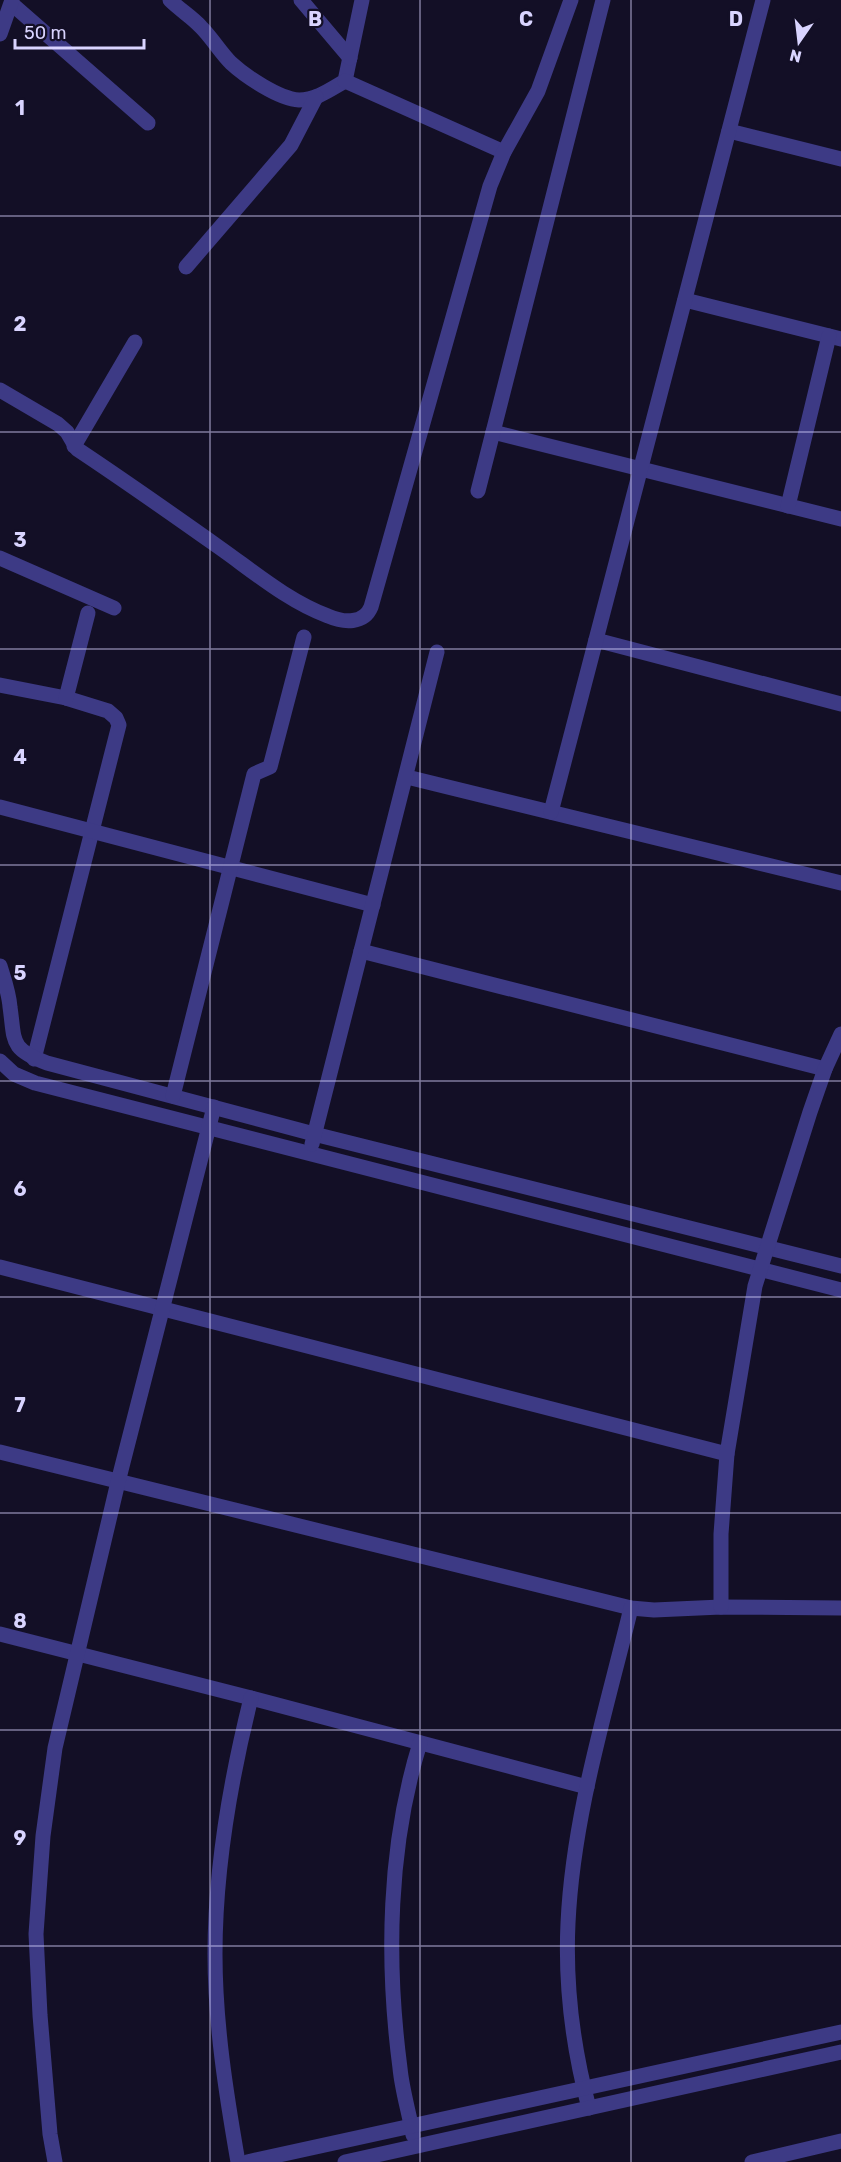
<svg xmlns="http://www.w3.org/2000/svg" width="841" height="2162" font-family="Rubik,sans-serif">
<rect width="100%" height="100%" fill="#130f26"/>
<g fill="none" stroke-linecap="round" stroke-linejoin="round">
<g stroke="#3d3a85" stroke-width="15">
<path d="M 170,0 C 180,10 192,17 201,27 C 212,38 220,52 231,63 C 245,76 279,99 299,100 C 316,100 331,89 345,81 L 362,0"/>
<polyline points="301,0 350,58"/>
<polyline points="12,4 148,123"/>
<polyline points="0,34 12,0"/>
<polyline points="345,81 504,152"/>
<polyline points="729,131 841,159"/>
<polyline points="186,267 291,145 316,97"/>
<polyline points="685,300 841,339"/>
<path d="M 0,390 L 58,424 L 67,432 L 77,449 C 125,481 172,514 220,548 C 254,572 288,601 328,616 C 344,623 364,624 371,607 L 490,186 L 504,152 L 538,91 L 571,0"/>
<polyline points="493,432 841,519"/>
<polyline points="74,446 135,342"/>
<polyline points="478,491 603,0"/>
<polyline points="788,506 829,336"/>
<polyline points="0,558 114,608"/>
<polyline points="596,640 841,704"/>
<polyline points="0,685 66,698 108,711 116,718 119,725 34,1059"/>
<polyline points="66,698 88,613"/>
<polyline points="407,777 841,883"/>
<polyline points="0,807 373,905"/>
<polyline points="551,812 763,0"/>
<polyline points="361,951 825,1069"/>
<path d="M 0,966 C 4,979 9,993 10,1007 C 15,1041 9,1049 47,1063 L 314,1134 L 841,1266"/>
<polyline points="0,1061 14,1074 35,1083 841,1290"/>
<polyline points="173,1096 254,774 270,767 304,637"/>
<polyline points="312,1144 437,652"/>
<polyline points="0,1267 727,1454"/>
<polyline points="0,1452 631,1608 654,1610 721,1607 841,1608"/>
<polyline points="721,1607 721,1534 727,1454 755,1286 810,1112 825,1069 841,1034"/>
<polyline points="0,1634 251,1698 587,1787"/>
<path d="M 589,2108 C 573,2048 565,1986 568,1923 C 573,1816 606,1711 631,1608"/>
<path d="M 413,2135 C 409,2112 402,2090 400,2068 C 386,1961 388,1846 420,1743"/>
<polyline points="55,2162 50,2134 40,2015 36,1934 43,1836 55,1748 118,1482 214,1107"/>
<path d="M 238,2162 C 226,2093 215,2024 215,1954 C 215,1867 230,1782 251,1698"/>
<polyline points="247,2162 841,2032"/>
<polyline points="345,2162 841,2052"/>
<polyline points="752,2162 841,2141"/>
</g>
</g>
<path fill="none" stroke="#d9d4ff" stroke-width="1.5" stroke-opacity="0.55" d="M 210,0 L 210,2162M 420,0 L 420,2162M 631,0 L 631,2162M 0,216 L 841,216M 0,432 L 841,432M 0,649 L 841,649M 0,865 L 841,865M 0,1081 L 841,1081M 0,1297 L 841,1297M 0,1513 L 841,1513M 0,1730 L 841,1730M 0,1946 L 841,1946"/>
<g font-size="20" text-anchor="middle" font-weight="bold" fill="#d9d4ff" stroke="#130f26" stroke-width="4.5" stroke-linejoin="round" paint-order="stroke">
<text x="315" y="26">B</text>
<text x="526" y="26">C</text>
<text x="736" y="26">D</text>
<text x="20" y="115">1</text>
<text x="20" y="331">2</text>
<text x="20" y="547">3</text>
<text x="20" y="764">4</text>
<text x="20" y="980">5</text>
<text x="20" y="1196">6</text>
<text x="20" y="1412">7</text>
<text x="20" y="1628">8</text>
<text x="20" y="1845">9</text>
</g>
<g transform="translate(799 42) rotate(194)" stroke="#130f26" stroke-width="4.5" paint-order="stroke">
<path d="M0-4.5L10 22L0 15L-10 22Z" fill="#d9d4ff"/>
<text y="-9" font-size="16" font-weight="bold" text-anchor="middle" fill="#d9d4ff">N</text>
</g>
<path d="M15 39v9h129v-9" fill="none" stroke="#d9d4ff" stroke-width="3"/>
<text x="24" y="39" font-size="18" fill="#d9d4ff" stroke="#130f26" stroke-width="4.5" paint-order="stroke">50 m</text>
</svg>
